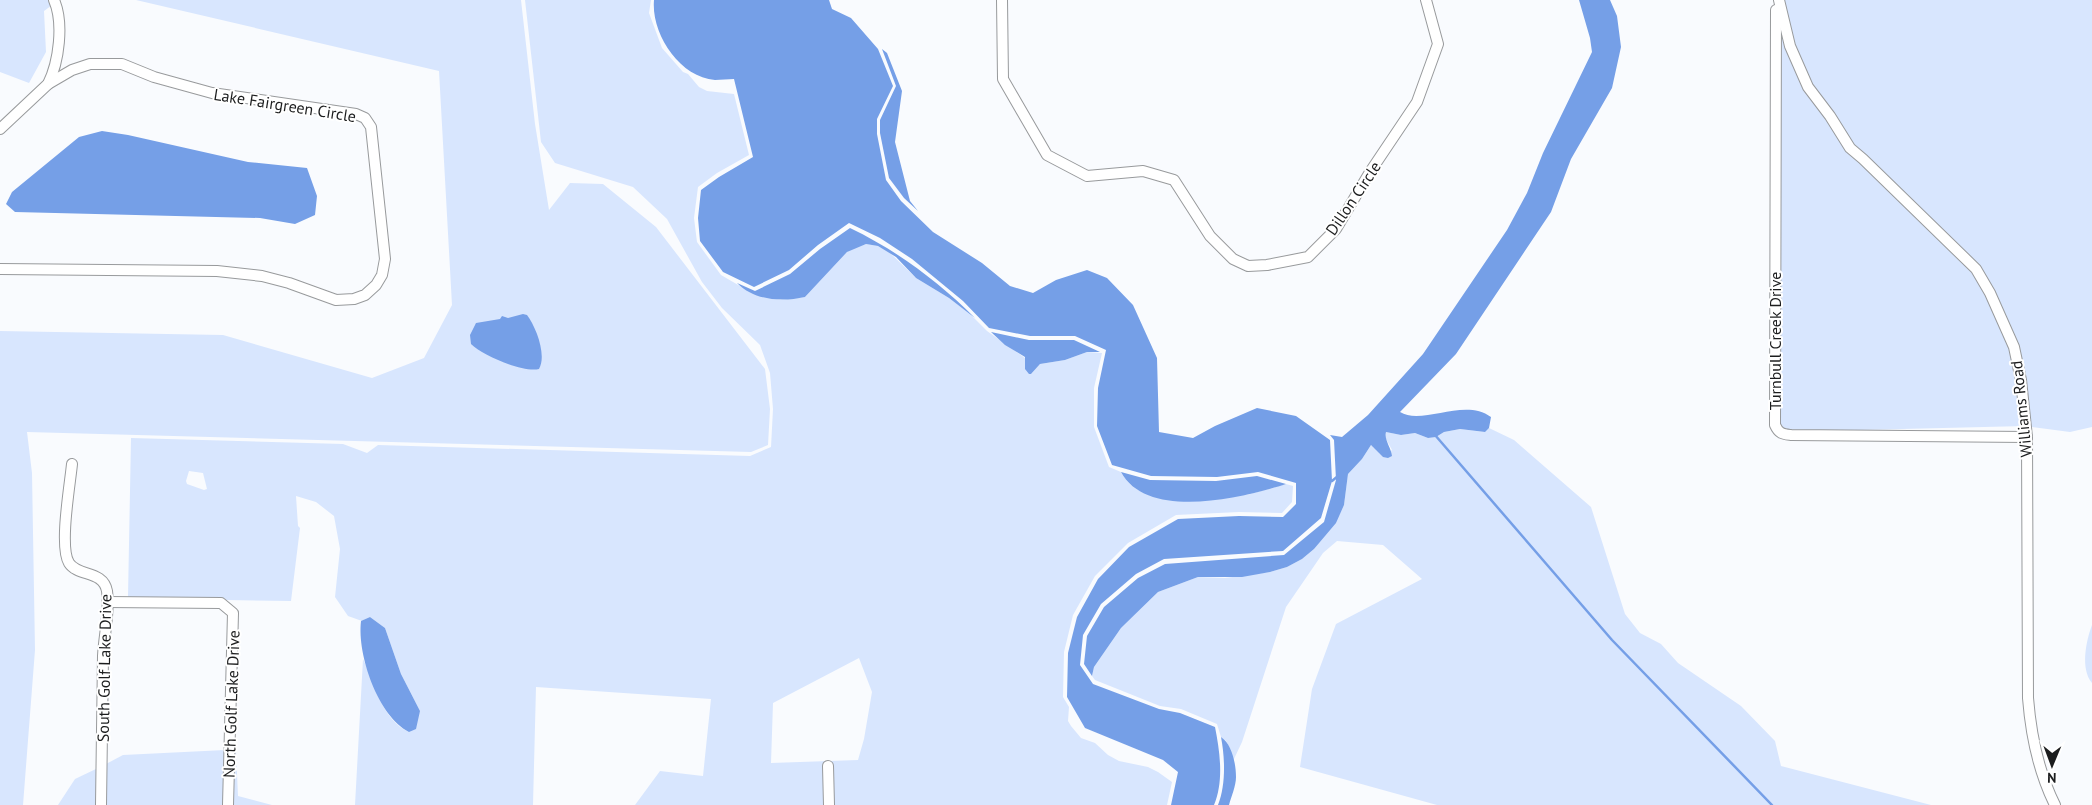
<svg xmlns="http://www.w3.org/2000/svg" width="2092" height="805" font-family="'PT Sans',sans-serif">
<rect width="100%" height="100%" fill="#f9fbfe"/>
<g fill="#d8e6fe" fill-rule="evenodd">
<polygon points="0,0 59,0 44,11 46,52 29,83 0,72"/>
<polygon points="136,0 521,0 535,124 549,210 570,183 603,184 656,227 765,369 770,409 768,445 751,452 27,432 32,473 35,650 23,805 0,805 0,331 223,335 372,378 424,358 452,305 439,71"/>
<path d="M 525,0 L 651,0 L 649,13 L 662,48 L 683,72 L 688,74 L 699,87 L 707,91 L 734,94 L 749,155 L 717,173 L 698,187 L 694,218 L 697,242 L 721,275 L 752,293 L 781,300 L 805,297 L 847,252 L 853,248 L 866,244 L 878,246 L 887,250 L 916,278 L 949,298 L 968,312 L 987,331 L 1025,358 L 1025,364 L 1031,374 L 1040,364 L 1065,360 L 1087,352 L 1102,353 L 1094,388 L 1094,427 L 1109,467 L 1121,472 C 1128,485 1137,491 1151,495 L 1247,495 L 1286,484 L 1293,486 L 1292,502 L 1282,513 L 1239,512 L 1176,515 L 1128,543 L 1095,576 L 1073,615 L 1064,652 L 1063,697 L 1069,707 L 1068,721 L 1071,726 L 1081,738 L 1095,743 L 1108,755 L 1119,761 L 1148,767 L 1158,772 L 1172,782 L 1167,805 L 635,805 L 660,771 L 703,776 L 711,699 L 536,687 L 533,805 L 355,805 L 363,659 C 375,684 382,720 409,732 L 420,711 L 401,674 L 385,628 L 370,617 L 362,621 L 348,616 L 335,597 L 340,549 L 334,516 L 316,502 L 296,496 L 298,526 L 300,528 L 291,601 L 226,600 L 221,598 L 128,597 L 131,438 L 343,444 L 367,453 L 378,445 L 750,456 L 771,447 L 773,409 L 770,373 L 760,345 L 722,308 L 702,282 L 667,219 L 633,187 L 555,163 L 541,142 ZM 189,471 L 203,473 L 207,489 L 204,490 L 187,484 L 186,481 ZM 859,658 L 872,692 L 864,739 L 858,760 L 771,763 L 773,703 Z"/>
<polygon points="1774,0 2092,0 2092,427 2070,432 2025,426 1779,432"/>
<polygon points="1489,428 1514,440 1591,507 1625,614 1640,633 1661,644 1678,663 1741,706 1775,741 1781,766 1931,805 1437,805 1300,767 1312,689 1336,624 1422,579 1383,545 1337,541 1323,553 1286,607 1242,742 1233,761 1231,750 1226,741 1221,737 1217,724 1181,709 1160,706 1095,680 1092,676 1094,667 1121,628 1158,592 1198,577 1225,578 1270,572 1287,567 1302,559 1314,549 1338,517 1344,505 1348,474 1362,459 1371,445 1383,457 1392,450 1386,439 1386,432 1401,435 1415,433 1428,438 1436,437 1444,432 1460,429 1484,432"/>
<path d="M 2092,625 L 2092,683 C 2080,669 2086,641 2092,625 Z"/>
<polygon points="225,750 223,805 105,805 106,764 123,755"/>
<polygon points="234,750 236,750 238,796 272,805 232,805"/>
<polygon points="98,768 97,805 58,805 75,779"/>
</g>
<g fill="#759fe7">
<path d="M 654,0 L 829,0 L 832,9 L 851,18 L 878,49 L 893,86 L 877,119 L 877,134 L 886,180 L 901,201 L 933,232 L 982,263 L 1010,286 L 1033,293 L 1056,280 L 1087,270 L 1107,278 L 1133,305 L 1157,358 L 1159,432 L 1193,438 L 1215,426 L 1257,408 L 1296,416 L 1330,440 L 1332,481 L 1321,518 L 1283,551 L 1164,559 L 1136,574 L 1101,604 L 1083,635 L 1080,665 L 1093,684 L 1159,709 L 1180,713 L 1215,727 C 1220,752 1224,781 1214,805 L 1171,805 L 1178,772 L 1163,760 L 1085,728 L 1067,697 L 1068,653 L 1077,617 L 1098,579 L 1129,547 L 1178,519 L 1239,516 L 1283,517 L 1296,504 L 1296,483 L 1258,472 L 1217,477 L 1151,476 L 1112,465 L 1097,426 L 1098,388 L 1106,350 L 1075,336 L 1030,336 L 989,328 L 963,301 L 912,259 L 880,238 L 849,223 L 818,245 L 789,270 L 754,287 L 723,272 L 700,241 L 698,218 L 701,190 L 719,177 L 753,157 L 734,79 C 728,79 721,80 715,80 C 679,77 651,33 654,0 Z"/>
<path d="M 1579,0 L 1610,0 L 1617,16 L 1621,47 L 1612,88 L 1571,159 L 1551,212 L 1456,354 L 1400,412 C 1422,426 1464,397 1491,417 L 1489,428 L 1485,432 L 1460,429 L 1444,432 L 1436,437 L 1428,438 L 1415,433 L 1401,435 L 1386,432 C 1384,440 1391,447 1392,456 L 1388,458 L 1383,457 L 1371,445 L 1362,459 L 1348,474 L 1344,505 L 1336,523 L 1314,549 L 1302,559 L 1287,567 L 1270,572 L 1242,577 L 1198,577 L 1158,592 L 1121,628 L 1094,667 L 1092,676 L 1084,664 L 1087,636 L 1104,607 L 1138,578 L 1165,564 L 1284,555 L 1324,522 L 1336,480 L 1334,440 L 1330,435 L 1342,437 L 1368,415 L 1423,354 L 1507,230 L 1527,193 L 1543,153 L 1592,52 L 1590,38 Z"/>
<polygon points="882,49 887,53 902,91 895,142 910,201 918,211 904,198 889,178 880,133 880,120 896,86"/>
<polygon points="102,131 128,135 248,162 307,168 317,196 315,215 295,224 260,218 15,212 6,204 12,192 79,137"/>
<path d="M 850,228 C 896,250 938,281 975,318 L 949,298 L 916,278 L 896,257 L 878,246 L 866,244 L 847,252 L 805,297 C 782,302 755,301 737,283 L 755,291 L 790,274 L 820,249 Z"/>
<path d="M 523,314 L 527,315 C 536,327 547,355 539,369 C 523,373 482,355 471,344 L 470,335 L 476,323 L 500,319 L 502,316 L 508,318 Z"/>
<polygon points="991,332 1029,340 1074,340 1100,352 1087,352 1065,360 1040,364 1031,374 1029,374 1025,369 1025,357 1005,345"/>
<path d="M 1121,472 L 1150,480 L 1216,481 L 1257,476 L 1286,484 C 1243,498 1147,521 1121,472 Z"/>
<path d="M 370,617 L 385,628 L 401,674 L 420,711 L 416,729 L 409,732 C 378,716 357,655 361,621 Z"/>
<path d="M 1221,737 C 1232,744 1236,764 1236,777 C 1236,786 1231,797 1229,805 L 1218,805 C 1226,785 1225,758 1221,737 Z"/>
</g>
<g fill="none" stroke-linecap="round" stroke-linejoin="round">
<g stroke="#759fe7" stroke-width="2.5">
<polyline points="1435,435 1612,640 1772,805"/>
<polyline points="1332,481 1338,476"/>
</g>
<g stroke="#989a9c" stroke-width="12">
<g id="minor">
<polyline points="1002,0 1003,79 1047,155 1087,176 1143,171 1174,180 1210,236 1233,259 1248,266 1267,265 1308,257 1336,229 1370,172 1417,102 1438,44 1426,0"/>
<path d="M 1779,0 L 1790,46 L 1808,87 L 1830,116 L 1850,148 L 1863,159 L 1976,269 L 1990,293 L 2014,347 L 2021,380 L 2027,437 L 2028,698 C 2031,736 2038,771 2055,805"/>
<path d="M 1776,10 L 1775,425 C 1779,434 1783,434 1791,435 L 2027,437"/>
<path d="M 0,129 L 48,84 C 59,62 64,23 54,0"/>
<polyline points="0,269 217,271 262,276 289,283 336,300 354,299 365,295 376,285 382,275 385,259 371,127 365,118 356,114 212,93 154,77 122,64 90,64 72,70 48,84"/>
<path d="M 72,464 C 70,485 59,547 69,563 C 78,577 103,570 107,591 C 110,611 104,635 103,656 C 102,706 102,755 101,805"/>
<polyline points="107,602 221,603 233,613 228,805"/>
<polyline points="828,766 829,805"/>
</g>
</g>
<use href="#minor" stroke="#fff" stroke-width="10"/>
</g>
<g text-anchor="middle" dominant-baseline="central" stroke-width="4" stroke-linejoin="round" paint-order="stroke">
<g font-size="16" fill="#1c1d1e" stroke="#fff">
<text transform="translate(285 105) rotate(9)">Lake Fairgreen Circle</text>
<text transform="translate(1353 198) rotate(-56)">Dillon Circle</text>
<text transform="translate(1775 341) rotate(-90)">Turnbull Creek Drive</text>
<text transform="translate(2021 409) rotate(-96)">Williams Road</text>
<text transform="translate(104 668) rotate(-89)">South Golf Lake Drive</text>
<text transform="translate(231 704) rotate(-88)">North Golf Lake Drive</text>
</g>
</g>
<g transform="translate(2052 765) rotate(181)" stroke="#ffffff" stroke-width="4" paint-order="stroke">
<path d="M0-4L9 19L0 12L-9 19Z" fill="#1c1d1e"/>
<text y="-8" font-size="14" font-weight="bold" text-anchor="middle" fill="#1c1d1e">N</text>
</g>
</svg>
